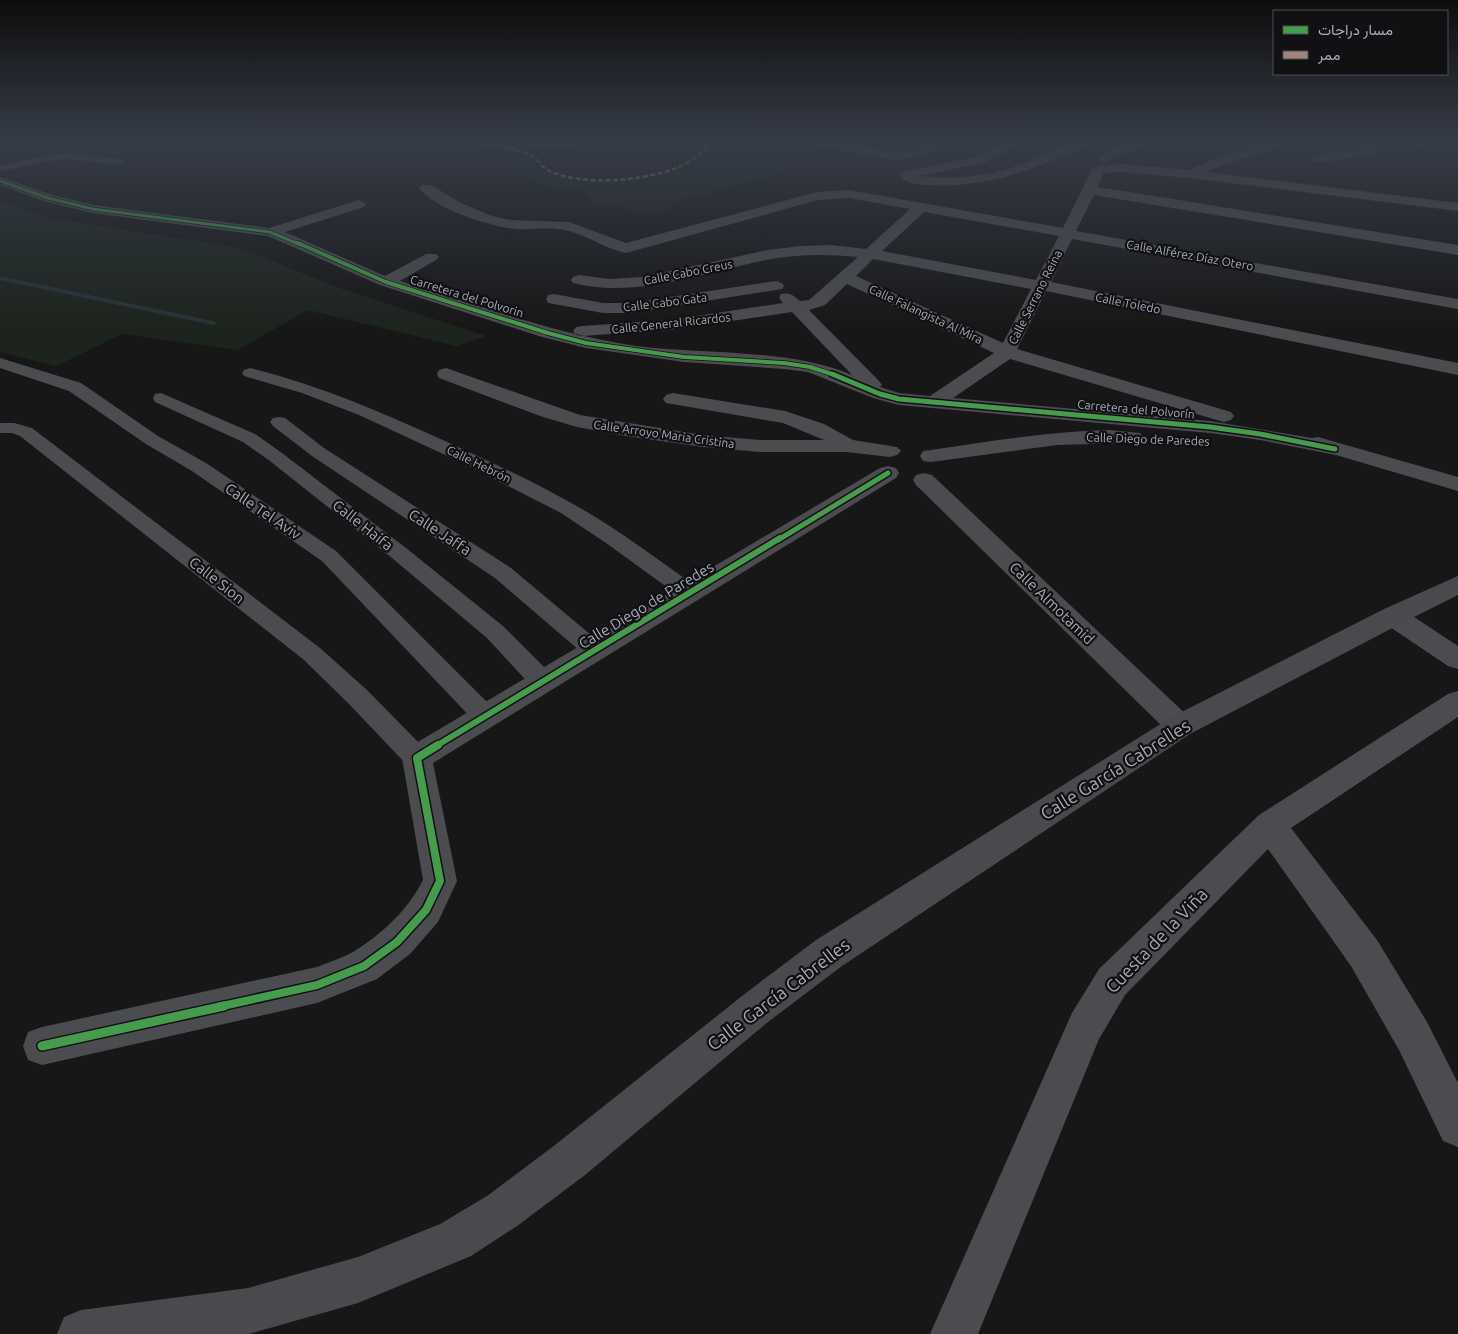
<svg xmlns="http://www.w3.org/2000/svg" width="1458" height="1334" font-family="Ubuntu,Vazirmatn,sans-serif">
<rect width="100%" height="100%" fill="#171717"/>
<polygon fill="#212123" points="468,140 528,140 509,148"/>
<g fill="#1d241e">
<path d="M 745,145 L 755,156 L 798,156 L 774,176 L 681,200 L 659,213 L 641,213 L 619,206 L 595,205 L 586,196 L 587,189 C 540,188 538,191 508,153 L 529,158 C 533,163 535,168 542,171 C 576,187 697,186 712,146 Z"/>
<polygon points="0,201 49,218 241,248 336,287 486,336 456,346 308,310 238,350 122,334 56,366 0,352"/>
</g>
<g fill="none" stroke-linecap="round" stroke-linejoin="round">
<polygon fill="#293139" fill-rule="evenodd" points="0,276 213,321 217,323 213,325 0,280"/>
<g fill="#4b4c50" fill-rule="evenodd">
<path d="M 567,140 L 590,140 C 581,148 525,152 516,144 C 523,138 555,142 567,140 Z"/>
<polygon points="67,153 119,159 124,162 119,165 67,159 37,163 0,172 0,166 37,157"/>
<polygon points="0,358 81,383 158,436 206,463 336,551 495,710 499,717 495,724 486,727 477,724 322,561 192,471 146,444 69,391 0,368"/>
<path d="M 250,368 C 319,385 381,412 445,441 C 489,461 533,481 575,505 C 618,529 657,559 698,588 L 701,593 L 698,598 L 690,601 L 682,598 L 606,543 L 561,513 L 469,466 L 359,415 L 302,393 L 244,376 L 242,373 L 244,370 Z"/>
<polygon points="161,393 255,434 282,453 406,548 503,626 552,675 555,682 552,689 543,691 534,689 487,638 392,558 270,461 243,442 155,402 153,398 155,394"/>
<polygon points="279,417 285,418 324,448 511,568 603,645 607,651 603,657 595,660 587,657 495,578 312,456 273,426 270,422 273,418"/>
<polygon points="0,423 14,423 32,428 320,648 367,690 426,750 430,758 426,766 417,769 408,766 349,704 304,660 20,436 12,433 0,433"/>
</g>
<g fill="#4b4c50" fill-rule="evenodd">
<polygon points="800,140 826,140 895,152 913,150 934,140 950,140 920,156 895,160 806,144"/>
<path d="M 1013,140 L 1029,140 L 983,163 L 919,176 L 954,178 L 993,173 L 1026,163 L 1077,140 L 1093,140 C 1087,146 1077,149 1069,153 C 1024,174 978,188 927,185 C 917,184 905,184 899,175 L 905,171 L 975,157 Z"/>
<polygon points="1139,140 1157,140 1155,143 1116,156 1104,163 1098,159 1108,150"/>
<path d="M 1274,140 L 1293,140 L 1291,143 L 1227,163 L 1206,172 L 1458,203 L 1458,211 L 1190,178 L 1121,172 L 1103,173 L 1098,187 L 1458,245 L 1458,255 L 1094,195 L 1076,231 L 1458,299 L 1458,309 L 1072,239 L 1051,282 L 1458,363 L 1458,375 L 1046,291 L 1017,349 L 1231,412 L 1234,416 L 1231,420 L 1224,422 L 1217,420 L 1010,359 L 953,398 L 1210,421 L 1312,438 L 1318,437 L 1458,477 L 1458,491 L 1336,455 L 1260,440 L 1210,433 L 899,405 L 873,398 L 808,372 L 784,369 L 684,362 L 586,348 L 542,337 L 380,285 L 268,236 L 93,213 L 43,201 L 0,185 L 0,177 L 53,195 L 93,205 L 269,228 L 359,200 L 366,204 L 364,207 L 285,232 L 385,276 L 426,254 L 436,254 L 439,257 L 436,260 L 400,281 C 478,305 555,334 636,346 C 707,355 787,348 852,375 L 792,312 L 670,330 L 582,336 L 576,335 L 573,331 L 576,327 L 582,326 L 670,320 L 783,303 L 779,298 L 781,294 C 790,292 793,295 800,301 L 809,300 L 858,257 C 827,254 796,254 766,260 C 704,272 637,299 573,283 L 571,280 L 573,277 L 579,275 L 610,279 L 642,277 L 768,250 L 800,246 L 831,245 L 866,249 L 910,209 L 849,198 L 818,200 L 626,253 C 605,249 589,236 569,231 C 552,226 534,230 516,229 C 491,227 435,209 419,188 L 421,185 L 431,185 L 461,203 L 492,216 L 510,220 L 569,222 L 626,243 L 817,192 L 849,190 L 1063,228 L 1093,167 L 1121,164 L 1189,170 L 1219,157 ZM 924,212 L 1059,236 L 1036,280 L 882,251 ZM 873,259 L 1031,289 L 1003,343 L 856,276 ZM 847,284 L 994,353 L 930,396 L 899,393 L 880,387 L 882,385 L 879,381 L 809,310 L 825,305 Z"/>
<polygon points="1353,140 1429,140 1429,142 1423,146 1358,145 1354,144"/>
<polygon points="1373,146 1379,150 1377,153 1317,163 1311,159 1317,155"/>
<polygon points="776,281 782,283 784,286 782,289 630,313 603,313 554,304 548,303 546,299 548,295 554,294 603,303 630,303"/>
<polygon points="446,368 580,415 703,435 760,440 824,440 783,423 666,403 663,399 666,395 673,393 785,411 824,424 853,440 897,447 901,451 897,455 890,457 847,452 760,452 703,447 626,436 577,427 543,417 439,378 437,374 439,370"/>
<path d="M 1108,430 L 1140,433 L 1143,437 L 1140,441 L 1133,443 L 1057,445 L 931,462 L 923,461 L 920,456 L 923,451 L 931,450 C 990,441 1048,432 1108,430 Z"/>
<path d="M 888,466 L 896,468 L 899,473 L 896,478 L 433,763 L 457,881 L 438,922 L 410,954 L 377,979 L 317,1003 L 42,1065 L 28,1060 L 23,1046 L 28,1032 L 42,1027 L 317,967 C 329,962 342,958 353,952 C 382,934 408,910 423,880 L 402,758 L 406,749 L 880,468 Z"/>
<polygon points="924,473 932,475 1190,718 1195,726 1190,734 1180,738 1170,734 916,485 913,480 916,475"/>
<polygon points="1393,607 1402,609 1458,646 1458,669 1448,666 1384,623 1380,616 1384,609"/>
<polygon points="1458,691 1458,717 1291,828 1377,940 1427,1022 1458,1083 1458,1147 1443,1141 1399,1050 1351,966 1268,849 1125,995 1099,1039 978,1334 930,1334 1072,1013 1099,969 1259,815 1448,694"/>
</g>
<polygon fill="#4a4a4e" fill-rule="evenodd" points="1458,576 1458,595 1402,623 1190,734 842,966 768,1022 585,1175 517,1226 471,1256 358,1303 249,1334 57,1334 64,1317 81,1310 248,1288 358,1257 440,1224 487,1196 555,1145 742,996 816,940 1170,718 1384,609"/>
<g stroke="#a18479" stroke-width="2.5" stroke-dasharray="5 2.5" stroke-linecap="butt">
<polyline points="194,140 223,143 265,140"/>
<path d="M 457,140 C 479,144 508,146 529,154 C 537,157 541,167 549,171 C 583,186 640,181 674,169 C 687,164 697,157 707,149 L 704,140"/>
</g>
<g stroke="#111113" stroke-width="4.5">
<polyline id="cycleway-far5" points="0,181 48,198 93,209 270,232 301,245"/>
</g>
<g stroke="#111113" stroke-width="5.5">
<polyline id="cycleway-far4" points="298,243 386,282 548,333 586,343 684,357 784,363 810,367 835,375"/>
</g>
<g stroke="#111113" stroke-width="8">
<g id="cycleway-far3">
<polyline points="832,374 880,394 899,399 1210,427 1260,434 1335,449"/>
<polyline points="778,540 888,473"/>
</g>
</g>
<g stroke="#111113" stroke-width="9">
<polyline id="cycleway-far2" points="436,746 780,538"/>
</g>
<g stroke="#111113" stroke-width="11">
<polyline id="cycleway-far1" points="218,1007 317,985 364,966 397,942 426,910 440,881 417,758 438,745"/>
</g>
<g stroke="#111113" stroke-width="12">
<polyline id="cycleway" points="42,1046 224,1006"/>
</g>
<use href="#cycleway-far5" stroke="#469c4c" stroke-width="3"/>
<use href="#cycleway-far4" stroke="#469c4c" stroke-width="4"/>
<use href="#cycleway-far3" stroke="#469c4c" stroke-width="5"/>
<use href="#cycleway-far2" stroke="#469c4c" stroke-width="6"/>
<use href="#cycleway-far1" stroke="#469c4c" stroke-width="8"/>
<use href="#cycleway" stroke="#469c4c" stroke-width="9"/>
</g>
<linearGradient id="sky" x2="0" y2="1"><stop stop-color="#0d0d0d"/><stop offset="0.43" stop-color="#363c47"/><stop offset="1" stop-color="#363c47" stop-opacity="0"/></linearGradient>
<rect width="1458" height="327" fill="url(#sky)"/>
<g text-anchor="middle" dominant-baseline="central" stroke-width="4.5" stroke-linejoin="round" paint-order="stroke">
<g font-size="12" fill="#a7acb8" stroke="#111113">
<text transform="translate(1190 255) rotate(10)">Calle Alférez Díaz Otero</text>
<text transform="translate(688 272) rotate(-11)">Calle Cabo Creus</text>
<text transform="translate(467 296) rotate(17)">Carretera del Polvorin</text>
<text transform="translate(1035 297) rotate(-63)">Calle Serrano Reina</text>
<text transform="translate(665 302) rotate(-7)">Calle Cabo Gata</text>
<text transform="translate(1128 303) rotate(11)">Calle Toledo</text>
<text transform="translate(926 314) rotate(25)">Calle Falangista Al Mira</text>
<text transform="translate(671 323) rotate(-6)">Calle General Ricardos</text>
<text transform="translate(1136 409) rotate(5)">Carretera del Polvorín</text>
<text transform="translate(664 434) rotate(8)">Calle Arroyo Maria Cristina</text>
<text transform="translate(1148 439) rotate(2)">Calle Diego de Paredes</text>
<text transform="translate(479 464) rotate(26)">Calle Hebrón</text>
</g>
<g font-size="15" fill="#a7acb8" stroke="#111113">
<text transform="translate(263 511) rotate(34)">Calle Tel Aviv</text>
<text transform="translate(363 525) rotate(38)">Calle Haifa</text>
<text transform="translate(440 532) rotate(33)">Calle Jaffa</text>
<text transform="translate(217 580) rotate(38)">Calle Sion</text>
<text transform="translate(1052 603) rotate(44)">Calle Almotamid</text>
<text transform="translate(646 605) rotate(-31)">Calle Diego de Paredes</text>
</g>
<g font-size="18" fill="#a7acb8" stroke="#111113">
<text transform="translate(1115 769) rotate(-32)">Calle García Cabrelles</text>
<text transform="translate(1156 940) rotate(-46)">Cuesta de la Viña</text>
<text transform="translate(778 994) rotate(-37)">Calle García Cabrelles</text>
</g>
</g>
<rect x="1273" y="10" width="175" height="65" fill="#111113" stroke="#4d4f55"/>
<rect x="1283" y="26" width="25" height="8" fill="#469c4c" stroke="#4d4f55"/>
<text x="1318" y="35" font-size="15" fill="#a7acb8">مسار دراجات</text>
<rect x="1283" y="51" width="25" height="8" fill="#a18479" stroke="#4d4f55"/>
<text x="1318" y="60" font-size="15" fill="#a7acb8">ممر</text>
</svg>
